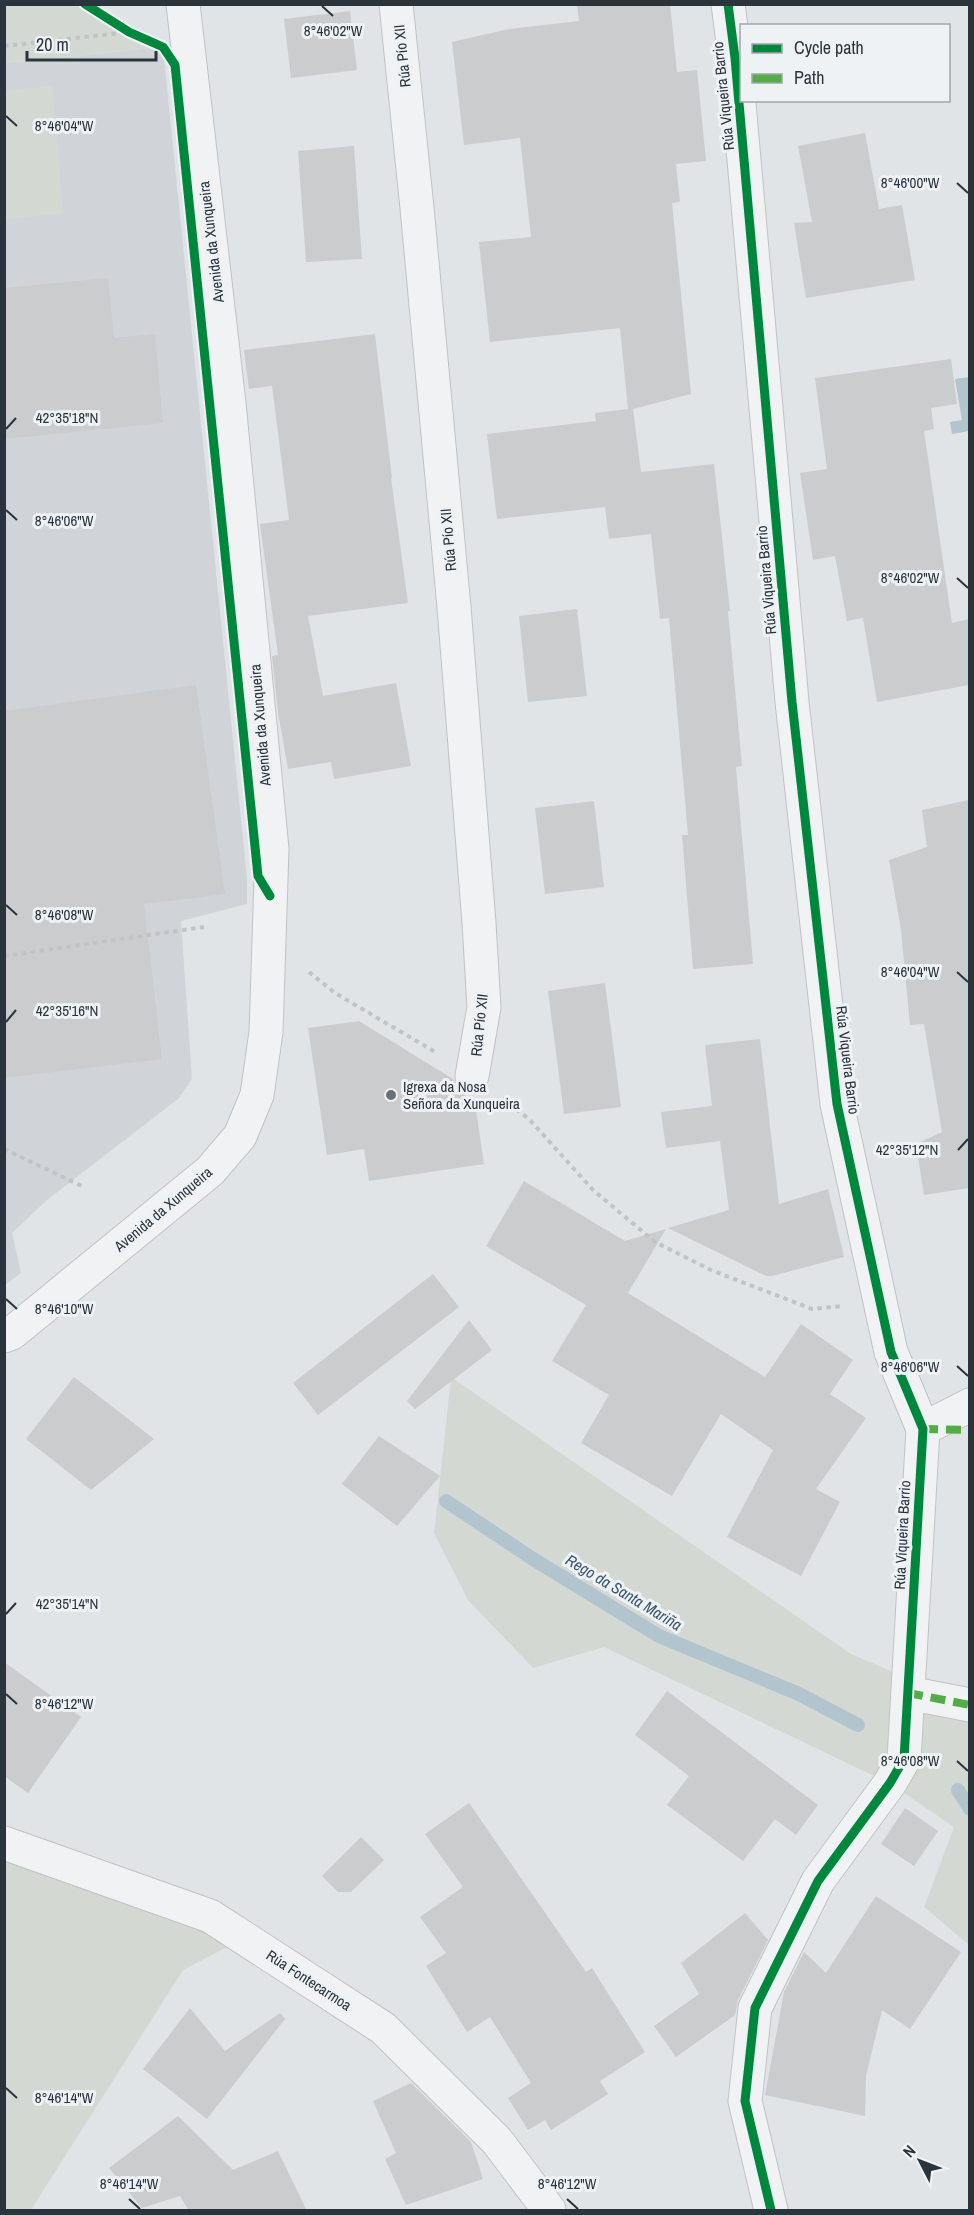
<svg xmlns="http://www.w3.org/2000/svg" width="974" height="2215" font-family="'Archivo Narrow',sans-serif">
<rect width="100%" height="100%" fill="#e1e4e6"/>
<polygon fill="#d0d4d9" points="163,47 247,878 247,904 181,921 192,1079 179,1098 47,1200 12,1233 21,1273 5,1285 5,63"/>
<g fill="#d3d9d2">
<polygon points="5,4 85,5 129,32 163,47 5,63"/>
<polygon points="52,86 63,213 5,219 5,91"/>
<polygon points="451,1377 851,1654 969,1704 969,1945 924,1907 954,1827 889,1783 604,1647 533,1668 468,1600 434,1533"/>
<polygon points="5,1843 245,1938 183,1970 31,2210 5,2210"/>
</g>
<polygon fill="#b2c4ce" points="969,377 969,431 952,434 950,422 962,420 955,379"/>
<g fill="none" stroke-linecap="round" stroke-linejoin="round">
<g stroke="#b2c4ce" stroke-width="14">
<polyline points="446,1501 533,1559 659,1636 799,1694 858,1725"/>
<polyline points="958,1790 970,1809"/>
</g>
</g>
<g fill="#caccce">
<polygon points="577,4 670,4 677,72 697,70 706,161 676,164 680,202 672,203 691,394 633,409 641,472 714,464 730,611 728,611 742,766 736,767 753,964 693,969 682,835 688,835 669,618 660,619 651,534 609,539 605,507 497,519 487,434 596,421 595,413 628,409 620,328 490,342 479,242 531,237 520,138 464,145 452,42 509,29 579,21"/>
<polygon points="350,11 357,70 291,78 284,19"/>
<polygon points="865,133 879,209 902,205 915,280 806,298 794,223 812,222 798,146"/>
<polygon points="354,146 362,259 306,262 298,151"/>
<polygon points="108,278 114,338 155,334 163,423 4,439 4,288"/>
<polygon points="375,334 392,478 391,478 408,603 308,616 323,696 396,683 411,766 334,779 331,762 288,769 278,713 272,656 278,655 260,524 289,520 272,386 249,389 244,350"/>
<polygon points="951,359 957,404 931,408 934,429 924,431 952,623 969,619 969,685 877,702 863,618 847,621 835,556 813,560 800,473 827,469 815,378"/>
<polygon points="577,609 587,696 528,702 519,616"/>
<polygon points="196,685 225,894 144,904 162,1059 4,1078 4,711"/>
<polygon points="969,800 969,1188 924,1195 916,1144 942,1132 924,1024 910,1025 901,930 889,860 927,847 922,810"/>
<polygon points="594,801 604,887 545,894 535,808"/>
<polygon points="605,983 621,1107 564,1114 548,991"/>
<polygon points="359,1021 453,1079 476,1110 484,1164 369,1181 364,1149 327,1155 308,1028"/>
<polygon points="760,1039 779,1204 828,1189 844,1257 772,1276 766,1276 668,1228 729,1210 720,1141 666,1148 661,1112 712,1106 705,1045"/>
<polygon points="524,1181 625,1241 666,1229 628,1293 765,1377 801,1324 853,1360 830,1394 866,1418 816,1489 840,1502 801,1576 727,1537 773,1450 721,1414 672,1496 581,1443 609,1395 552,1361 586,1305 486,1246"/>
<polygon points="433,1274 459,1307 318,1415 293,1383"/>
<polygon points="469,1320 492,1350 415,1409 407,1401"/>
<polygon points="74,1377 154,1439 91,1490 26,1439"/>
<polygon points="379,1436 440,1476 397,1526 342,1484"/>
<polygon points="4,1662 81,1717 28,1793 4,1776"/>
<polygon points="667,1691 818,1805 796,1835 775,1819 743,1861 667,1805 689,1776 635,1735"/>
<polygon points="469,1803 586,1972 592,1968 645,2052 600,2081 608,2094 551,2130 545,2120 528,2130 508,2098 531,2083 490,2017 467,2032 426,1966 446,1953 420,1917 463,1887 425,1834"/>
<polygon points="905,1808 938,1831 914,1866 881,1844"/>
<polygon points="361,1837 384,1860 351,1892 338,1892 322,1876"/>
<polygon points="876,1896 961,1952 910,2029 882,2010 866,2076 865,2116 765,2095 784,1992 804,1952 826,1973"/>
<polygon points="745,1913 768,1940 738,2000 735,2015 676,2057 654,2026 699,1994 681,1963"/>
<polygon points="190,2008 225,2051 280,2013 285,2019 207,2119 143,2069"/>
<polygon points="411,2083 471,2142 483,2179 406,2205 385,2159 396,2153 373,2101"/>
<polygon points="178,2116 233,2170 278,2151 307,2211 189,2211 180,2196 142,2208 109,2168"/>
</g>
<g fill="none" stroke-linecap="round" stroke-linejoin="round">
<g stroke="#c0c2c4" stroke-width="35">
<g id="street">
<polyline points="396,4 417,208 454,607 479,923 484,1007 472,1076"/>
<polyline points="728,4 735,58 792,702 837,1104 891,1352 923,1429 904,1759 890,1783 818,1881 755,2008 745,2101 771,2210"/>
<polyline points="4,1336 12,1333 210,1171 240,1136 257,1095 266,1032 272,849 229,403 183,4"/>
<polyline points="923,1429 970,1405"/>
<polyline points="908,1693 970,1705"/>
<polyline points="4,1843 210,1916 383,2028 497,2141 549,2210"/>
</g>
</g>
<g stroke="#c1c4c6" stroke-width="4" stroke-dasharray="4.5 4.5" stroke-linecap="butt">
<polyline points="4,46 129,32"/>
<polyline points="4,956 204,927"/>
<polyline points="309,972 335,993 437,1053"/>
<polyline points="502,1098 529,1119 593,1190 655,1242 711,1270 812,1309 843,1306"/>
<polyline points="4,1149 84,1187"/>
</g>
<use href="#street" stroke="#f0f2f3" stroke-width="33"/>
<g stroke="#53ac46" stroke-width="8" stroke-dasharray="15 8" stroke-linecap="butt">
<polyline points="923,1429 970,1430"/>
<polyline points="908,1693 970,1705"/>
</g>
<g stroke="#eff2f5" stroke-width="13">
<g id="cycleway">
<polyline points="85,4 129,32 163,47 175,65 258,876 270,896"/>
<polyline points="728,4 735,58 792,702 837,1104 891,1352 923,1429 904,1759 890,1783 818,1881 755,2008 745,2101 771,2210"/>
</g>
</g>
<use href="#cycleway" stroke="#00873e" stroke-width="9"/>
</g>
<path fill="none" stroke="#2a343d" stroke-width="2" d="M 322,6 L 333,16M 6,116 L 17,126M 957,183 L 968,193M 6,429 L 16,418M 6,510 L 17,520M 957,578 L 968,588M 6,905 L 17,915M 957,972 L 968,982M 6,1022 L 16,1010M 958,1150 L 968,1139M 6,1299 L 17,1309M 957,1366 L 968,1376M 6,1614 L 16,1603M 6,1694 L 17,1704M 957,1761 L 968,1771M 6,2088 L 17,2098M 129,2199 L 140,2209M 567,2199 L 578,2209"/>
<circle fill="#6a7278" stroke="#eff2f5" stroke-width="2" cx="391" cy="1095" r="6"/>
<g text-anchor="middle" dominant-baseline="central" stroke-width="6" stroke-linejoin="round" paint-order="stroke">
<g font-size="15" fill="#2a343d" stroke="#eff2f5">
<text transform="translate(402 56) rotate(-96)">Rúa Pío XII</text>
<text transform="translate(723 96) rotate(-96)">Rúa Viqueira Barrio</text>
<text transform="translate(211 242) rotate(-97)">Avenida da Xunqueira</text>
<text transform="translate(448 540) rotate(-95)">Rúa Pío XII</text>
<text transform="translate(766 580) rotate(-95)">Rúa Viqueira Barrio</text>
<text transform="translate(260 725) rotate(-95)">Avenida da Xunqueira</text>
<text transform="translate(479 1025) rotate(-84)">Rúa Pío XII</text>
<text transform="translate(848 1060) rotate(83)">Rúa Viqueira Barrio</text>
<text transform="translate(163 1209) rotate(-40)">Avenida da Xunqueira</text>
<text transform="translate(902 1535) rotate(-87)">Rúa Viqueira Barrio</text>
<text transform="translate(309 1980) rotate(33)">Rúa Fontecarmoa</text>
</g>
<g font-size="15" fill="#2a343d" stroke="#eff2f5" text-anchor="start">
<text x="403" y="1086">Igrexa da Nosa<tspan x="403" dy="17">Señora da Xunqueira</tspan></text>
</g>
<g font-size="16" font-style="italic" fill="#38576d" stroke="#eff2f5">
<text transform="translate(624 1592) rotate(31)">Rego da Santa Mariña</text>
</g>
</g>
<g font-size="15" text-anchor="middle" fill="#2a343d" stroke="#eff2f5" stroke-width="6" stroke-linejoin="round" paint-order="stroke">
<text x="333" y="36">8°46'02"W</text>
<text x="64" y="131">8°46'04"W</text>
<text x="910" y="188">8°46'00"W</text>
<text x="67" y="423">42°35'18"N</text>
<text x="64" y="526">8°46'06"W</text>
<text x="910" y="583">8°46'02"W</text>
<text x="64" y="920">8°46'08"W</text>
<text x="910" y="977">8°46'04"W</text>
<text x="67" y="1016">42°35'16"N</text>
<text x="907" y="1155">42°35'12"N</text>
<text x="64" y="1314">8°46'10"W</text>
<text x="910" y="1372">8°46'06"W</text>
<text x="67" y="1609">42°35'14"N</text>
<text x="64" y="1709">8°46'12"W</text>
<text x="910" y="1766">8°46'08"W</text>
<text x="64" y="2103">8°46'14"W</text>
<text x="129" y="2189">8°46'14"W</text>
<text x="567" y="2189">8°46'12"W</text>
</g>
<rect width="974" height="2215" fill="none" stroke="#2a343d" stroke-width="12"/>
<rect x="740" y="24" width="210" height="78" fill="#eff2f5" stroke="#a0a6ab" stroke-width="1.5"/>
<rect x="752" y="44" width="30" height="9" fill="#00873e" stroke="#a0a6ab" stroke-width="1.5"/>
<text x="794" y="54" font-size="18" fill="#2a343d">Cycle path</text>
<rect x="752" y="74" width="30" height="9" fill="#53ac46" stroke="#a0a6ab" stroke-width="1.5"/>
<text x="794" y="84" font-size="18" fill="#2a343d">Path</text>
<g transform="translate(920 2161) rotate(312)" stroke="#eff2f5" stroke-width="4.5" paint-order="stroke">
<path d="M0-4.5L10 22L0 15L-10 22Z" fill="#2a343d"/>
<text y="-9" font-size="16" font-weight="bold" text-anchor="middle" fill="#2a343d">N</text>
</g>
<path d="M27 51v9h129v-9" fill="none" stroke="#2a343d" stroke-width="3"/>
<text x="36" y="51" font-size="18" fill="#2a343d" stroke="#eff2f5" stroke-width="4.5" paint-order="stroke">20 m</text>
</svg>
